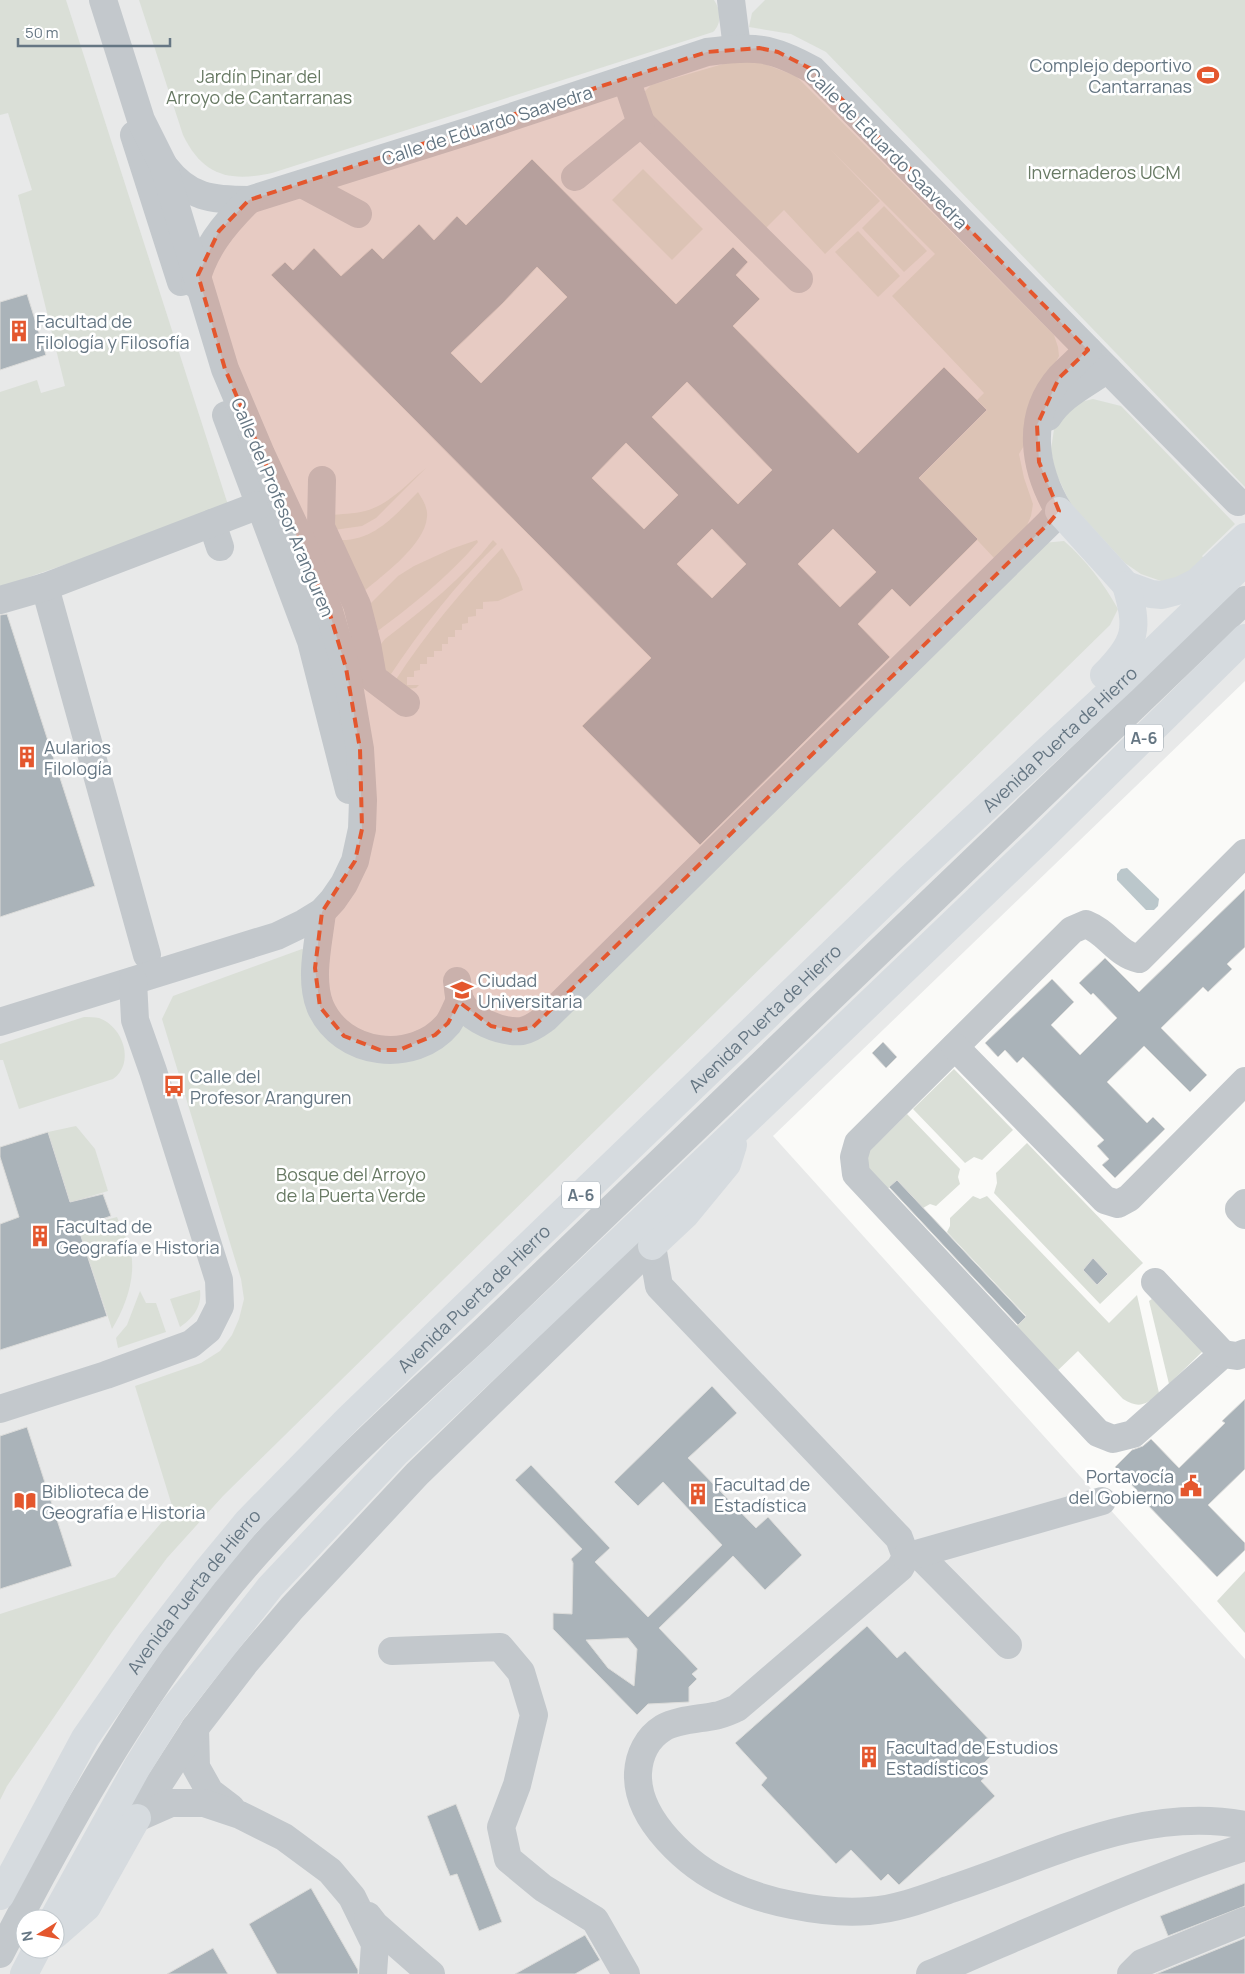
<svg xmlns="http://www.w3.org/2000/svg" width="1245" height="1974" font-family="Manrope,sans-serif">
<rect width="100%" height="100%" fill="#fafaf8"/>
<path fill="#e8e9e9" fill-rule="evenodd" d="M 0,0 L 1245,0 L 1245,681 L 773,1136 L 1245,1659 L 1245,1974 L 0,1974 ZM 25,1919 L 55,1919 L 55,1949 L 25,1949 Z"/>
<g fill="#dadfd7">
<polygon points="0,0 66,0 229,508 0,587 0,392 37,380 41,393 65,386 18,195 32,190 8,113 0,115"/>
<path d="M 139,0 L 714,0 C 721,10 722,23 713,32 L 272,173 C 229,182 203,176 183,135 Z"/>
<polygon points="765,0 1245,0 1245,487 826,52 791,34 749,27 752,13"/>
<polygon points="743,61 762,63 796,76 1054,335 1058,347 1059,356 1048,377 1025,444 1019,454 1024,478 1033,504 1031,516 1025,530 995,559 919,478 977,400 984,393 892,296 935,254 830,149 880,201 825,254 784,210 762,232 641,106 641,95 651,85 730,62"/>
<polygon points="643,169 703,229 672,260 612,200"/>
<polygon points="884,206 927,251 904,272 862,228"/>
<polygon points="858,231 900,276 878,297 835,252"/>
<polygon points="1093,399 1121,406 1235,524 1202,556 1205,560 1189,575 1164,582 1141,574 1125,563 1070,503 1055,471 1051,450 1054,429 1076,403"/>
<path d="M 426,468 L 376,518 L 362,526 L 334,530 L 329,515 C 341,514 354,514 365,511 C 389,505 408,483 426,468 Z"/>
<path d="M 418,492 C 423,500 428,508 427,517 C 425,546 379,578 358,596 L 338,540 C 374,542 395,515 418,492 Z"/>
<path d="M 477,540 L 478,542 C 447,578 410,607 371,636 L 363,611 L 398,576 L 414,566 L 451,549 Z"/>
<path d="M 493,540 L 497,544 C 456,584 420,630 389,677 L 380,671 L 381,644 L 385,639 C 424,609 462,579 493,540 Z"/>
<path d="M 1064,541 C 1086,560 1104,584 1118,609 L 1110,625 L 223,1496 L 167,1558 L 112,1632 L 7,1786 L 0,1800 L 0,1614 L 115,1577 L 173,1509 L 135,1386 L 201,1363 L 220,1351 L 232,1335 L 239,1319 L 244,1299 L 241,1279 L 162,1019 L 173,996 L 302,949 L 307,951 L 309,971 L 365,1051 L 462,1013 L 504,1041 L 1043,543 Z"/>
<path d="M 502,548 L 519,578 L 523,590 L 498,601 L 483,602 L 483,609 L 476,609 L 476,616 L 468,617 L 468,623 L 462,624 L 462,630 L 455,630 L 455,637 L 448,637 L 448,644 L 442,644 L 442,651 L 434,651 L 434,657 L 427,657 L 427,664 L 420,664 L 420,670 L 414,671 L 414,677 L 407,677 L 407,685 L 419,685 L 416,688 L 406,689 L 395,681 C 426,633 462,590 502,548 Z"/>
<path d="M 84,1017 C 89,1017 95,1017 99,1018 C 124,1027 135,1064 113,1079 L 19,1109 L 3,1060 L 0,1060 L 0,1044 Z"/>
<polygon points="954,1069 1013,1130 982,1160 974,1157 965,1163 913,1109"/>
<polygon points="907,1114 960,1169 958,1177 960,1184 936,1206 930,1204 923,1208 897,1180 883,1193 867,1179 867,1153"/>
<polygon points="76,1126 95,1149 108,1191 78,1200 71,1206 48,1132"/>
<polygon points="1027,1143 1143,1263 1100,1304 994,1193 997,1183 996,1173"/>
<path d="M 973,1196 L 980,1199 L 987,1196 L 1109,1323 L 1137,1295 L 1159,1393 C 1146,1405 1139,1409 1123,1399 L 1078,1351 L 1053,1375 L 1013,1330 L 1026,1316 L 947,1232 L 950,1226 L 950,1218 Z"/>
<path d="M 117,1217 C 121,1228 129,1241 131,1253 C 136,1278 125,1308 112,1329 L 77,1224 L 85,1222 L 86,1225 Z"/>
<path d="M 200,1290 C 202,1307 193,1318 180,1327 L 170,1299 Z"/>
<polygon points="140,1291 146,1303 156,1303 166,1332 118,1348 116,1338 127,1325"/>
<polygon points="1152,1299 1203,1351 1169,1384 1149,1301"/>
<polygon points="1245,1571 1245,1633 1217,1601"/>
</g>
<polygon fill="#bbc7cb" points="1127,868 1159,899 1158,906 1154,910 1146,910 1117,880 1117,874 1121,869"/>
<g fill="#aab3b9" stroke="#dcdcda" fill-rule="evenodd">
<path d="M 532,159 L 676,304 L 733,247 L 748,262 L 736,275 L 760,299 L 733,326 L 858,453 L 944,367 L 987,410 L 919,478 L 978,539 L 910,607 L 892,589 L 858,624 L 890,657 L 700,845 L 582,726 L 651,658 L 271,275 L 285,262 L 293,270 L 314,248 L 341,276 L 372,248 L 383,259 L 419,224 L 434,240 L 457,216 L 466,225 ZM 537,267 L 567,297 L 481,383 L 451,353 L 503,303 ZM 687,382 L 772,470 L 738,504 L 652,417 ZM 626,443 L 678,495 L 644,529 L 592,478 ZM 712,529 L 746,564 L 712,598 L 677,564 ZM 833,529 L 876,572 L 840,607 L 798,564 Z"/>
<polygon points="27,294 46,355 0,370 0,302"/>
<polygon points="7,614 95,886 0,917 0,615"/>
<polygon points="1245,889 1245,947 1227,964 1232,969 1208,992 1203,987 1161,1028 1207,1075 1190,1092 1144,1046 1107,1082 1147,1123 1153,1117 1165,1129 1115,1178 1102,1165 1109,1159 1097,1146 1104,1140 1023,1057 1017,1063 1005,1050 998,1057 985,1043 1052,979 1074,1002 1051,1025 1080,1055 1117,1018 1093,993 1091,995 1079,983 1105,958 1139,992"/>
<polygon points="883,1042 897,1057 886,1068 872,1053"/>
<polygon points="48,1132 70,1202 103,1194 111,1216 78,1227 107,1316 0,1350 0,1224 19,1217 0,1157 0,1147"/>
<polygon points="897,1180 1026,1317 1018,1325 889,1187"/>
<polygon points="1093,1258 1108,1274 1097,1285 1083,1270"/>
<path d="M 712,1386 L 737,1413 L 688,1458 L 756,1528 L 768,1517 L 802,1555 L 765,1590 L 733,1556 L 691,1597 L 659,1628 L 698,1669 L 692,1674 L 697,1679 L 689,1687 L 689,1702 L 648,1704 L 637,1715 L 553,1629 L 553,1613 L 572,1614 L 573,1563 L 571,1559 L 582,1549 L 515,1480 L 531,1465 L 610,1548 L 595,1562 L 648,1617 L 722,1545 L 663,1482 L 638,1506 L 614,1482 ZM 628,1638 L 637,1649 L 634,1686 L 608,1668 L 586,1640 Z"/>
<polygon points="1245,1399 1245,1469 1208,1505 1245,1543 1245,1550 1217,1577 1142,1499 1143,1497 1115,1467 1132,1450 1143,1446 1151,1439 1179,1468 1225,1423 1222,1421"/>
<polygon points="27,1427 72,1566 0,1589 0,1436"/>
<polygon points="867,1626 897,1658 905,1651 998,1749 982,1765 990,1773 981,1781 995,1796 899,1885 888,1874 881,1881 851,1850 836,1864 761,1785 767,1778 735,1743"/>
<polygon points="456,1804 502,1922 479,1931 457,1874 450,1876 427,1816"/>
<polygon points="1245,1883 1245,1906 1168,1936 1160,1916"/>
<polygon points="311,1888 358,1970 358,1974 277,1974 249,1924"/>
<polygon points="585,1935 600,1960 575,1974 515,1974"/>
<polygon points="1245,1938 1245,1974 1156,1974"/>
<polygon points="213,1948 228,1974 167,1974"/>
</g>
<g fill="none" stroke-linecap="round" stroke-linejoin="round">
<g stroke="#c3c8cc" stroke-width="28">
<polyline points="731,0 737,48"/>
<polyline points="641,123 799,279"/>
<polyline points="134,135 181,282"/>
<path d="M 165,167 C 189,198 212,200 249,200 L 469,131 L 707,52 C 755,46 770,46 813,70 L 1238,502"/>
<polyline points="575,177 641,123 626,79"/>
<polyline points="302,184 358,214"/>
<path d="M 195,284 C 204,249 223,226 249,200"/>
<polyline points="226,415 311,641 349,790"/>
<path d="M 1048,417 C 1061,395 1087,384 1107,369"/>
<polyline points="322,480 321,527 357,605 367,644 373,678 406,703"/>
<polyline points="212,523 220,547"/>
<polyline points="45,587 147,955"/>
<polyline points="0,600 45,587 259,505"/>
<path d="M 1245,853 L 1139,959 C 1118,955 1107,932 1086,924 L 1072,930 L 858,1143 L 854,1157 L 856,1174 L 1098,1433 L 1113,1439 L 1133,1434 L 1223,1354 L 1237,1356 L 1245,1353"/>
<path d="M 322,912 C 319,941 309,978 320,1006 C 341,1056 414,1065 448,1024 C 453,1017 456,1008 460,1000"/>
<path d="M 457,981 C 458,986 458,994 460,1000 C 468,1020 502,1033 522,1031 C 532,1029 539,1023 546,1018 L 1049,523 L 1059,511 C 1034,469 1025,417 1060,377 C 1069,368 1079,359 1088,350"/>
<polyline points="0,1022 277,936 304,923 322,912 333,900 344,884 355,861 362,829 363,800 360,749 346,668 329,611 301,540 261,454 225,369 163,164 141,120 103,0"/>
<polyline points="955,1047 1105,1200 1118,1204 1129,1198 1245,1081"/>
<polyline points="1245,1203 1239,1209 1245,1215"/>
<path d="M 652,1246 L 659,1286 L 899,1538 L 906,1557 L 900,1568 L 737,1708 C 730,1711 722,1715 714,1716 C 699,1719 676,1720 663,1728 C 647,1738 639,1755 638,1773 C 636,1820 689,1867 729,1885 C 748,1894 771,1901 792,1905 C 816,1910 844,1913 869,1911 C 897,1909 923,1899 948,1890 C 1044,1859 1141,1805 1245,1825"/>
<polyline points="1155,1282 1223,1354"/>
<polyline points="0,1409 106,1375 191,1344 208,1330 220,1306 219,1280 153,1071 135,1020 133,981"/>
<polyline points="918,1554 1008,1645"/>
<polyline points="906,1557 1102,1501"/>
<polyline points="392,1651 500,1647 521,1672 534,1715 517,1785 501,1827 508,1859 543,1888 595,1920 626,1974"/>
<polyline points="195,1728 196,1767 210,1792 231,1808"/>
<polyline points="137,1818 195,1728 245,1663 292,1608 417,1474 652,1246"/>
<polyline points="137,1818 171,1803 204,1803 240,1815 284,1837 330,1871 352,1897 375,1944 373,1974"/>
<polyline points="368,1916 375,1925 431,1974"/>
<path d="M 0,1954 C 64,1830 132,1708 219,1598 C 297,1501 392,1417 483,1332 L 1245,600"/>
<path d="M 930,1974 C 1034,1930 1138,1882 1245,1847"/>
<polyline points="1131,1974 1142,1963 1245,1921"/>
</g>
<g stroke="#d6dbdf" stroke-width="28">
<polyline points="1059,511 1126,585 1151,594 1162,595 1181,590 1197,582 1245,537"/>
<path d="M 1104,675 C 1137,642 1139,629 1126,585"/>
<polyline points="652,1246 685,1215 727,1164 733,1145"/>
<path id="s1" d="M 0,1896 L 85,1738 L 151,1643 L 205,1573 L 248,1521 L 348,1419 L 910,878 L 1123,680 L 1245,562"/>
<polyline points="53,1919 137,1767 172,1711 270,1587 397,1452 738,1129 1042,838 1245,638"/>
<polyline points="55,1935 87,1907 137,1818"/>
<polyline points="24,1974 37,1949"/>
</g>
</g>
<path fill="#e4572e" fill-opacity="0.2" stroke="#e4572e" stroke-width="4" stroke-dasharray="10 6" stroke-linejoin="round" d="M 759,48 L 778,52 L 813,70 L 1088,350 L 1059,378 L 1037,425 L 1039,462 L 1059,511 L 1049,523 L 533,1027 L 513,1031 L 491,1026 L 459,1002 L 448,1023 L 435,1035 L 399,1050 L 380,1050 L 344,1036 L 320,1007 L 315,968 L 322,912 L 355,861 L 362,829 L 360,749 L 346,668 L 329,611 L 225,369 L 198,275 L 219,231 L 249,200 L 707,52 Z"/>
<defs>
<g id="stadium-bare" transform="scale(1.725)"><path d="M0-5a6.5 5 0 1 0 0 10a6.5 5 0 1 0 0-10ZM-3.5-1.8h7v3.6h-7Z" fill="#e4572e" stroke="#fff" stroke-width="2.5" paint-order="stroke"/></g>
<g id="building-bare" transform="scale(1.725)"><path d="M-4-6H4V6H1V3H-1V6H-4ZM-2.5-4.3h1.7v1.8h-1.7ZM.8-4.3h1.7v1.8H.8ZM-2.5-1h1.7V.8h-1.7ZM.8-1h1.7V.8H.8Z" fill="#e4572e" stroke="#fff" stroke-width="2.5" paint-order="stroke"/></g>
<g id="university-bare" transform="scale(1.725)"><path d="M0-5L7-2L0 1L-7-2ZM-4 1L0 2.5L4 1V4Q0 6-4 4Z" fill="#e4572e" stroke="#fff" stroke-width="2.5" paint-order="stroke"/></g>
<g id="bus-bare" transform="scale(1.725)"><path d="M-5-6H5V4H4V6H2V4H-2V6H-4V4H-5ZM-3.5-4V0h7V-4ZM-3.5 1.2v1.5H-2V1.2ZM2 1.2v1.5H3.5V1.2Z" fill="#e4572e" stroke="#fff" stroke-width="2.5" paint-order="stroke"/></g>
<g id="civic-bare" transform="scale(1.725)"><path d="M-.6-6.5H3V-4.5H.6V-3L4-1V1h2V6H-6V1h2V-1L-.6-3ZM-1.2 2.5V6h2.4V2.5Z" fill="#e4572e" stroke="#fff" stroke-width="2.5" paint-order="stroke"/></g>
<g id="library-bare" transform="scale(1.725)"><path d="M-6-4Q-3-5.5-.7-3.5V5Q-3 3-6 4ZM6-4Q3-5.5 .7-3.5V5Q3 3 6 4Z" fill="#e4572e" stroke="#fff" stroke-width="2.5" paint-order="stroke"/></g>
</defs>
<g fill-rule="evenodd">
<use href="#stadium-bare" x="1208" y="75"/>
<use href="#building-bare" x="19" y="331"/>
<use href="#building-bare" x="27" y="757"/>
<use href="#university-bare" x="462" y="990"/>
<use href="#bus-bare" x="174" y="1086"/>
<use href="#building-bare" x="40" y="1236"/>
<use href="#civic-bare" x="1191" y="1486"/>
<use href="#building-bare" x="698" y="1494"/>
<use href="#library-bare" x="25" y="1501"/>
<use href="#building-bare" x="869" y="1757"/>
</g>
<g text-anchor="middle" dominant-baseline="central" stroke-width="5" stroke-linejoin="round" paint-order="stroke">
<g fill="#fff" stroke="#939fa8" stroke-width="1">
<rect x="1125" y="724.5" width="38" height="27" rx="4"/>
<rect x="562" y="1181.5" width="38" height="27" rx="4"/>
</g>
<g font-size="16" font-weight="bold" fill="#657683">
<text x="1144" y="738">A-6</text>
<text x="581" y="1195">A-6</text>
</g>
<g font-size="18" fill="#657683" stroke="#fff" text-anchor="start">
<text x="1192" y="65" text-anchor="end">Complejo deportivo<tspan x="1192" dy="21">Cantarranas</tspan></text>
<text x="36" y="321">Facultad de<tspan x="36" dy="21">Filología y Filosofía</tspan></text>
<text x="44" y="747">Aularios<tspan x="44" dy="21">Filología</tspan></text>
<text x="478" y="980">Ciudad<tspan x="478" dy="21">Universitaria</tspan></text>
<text x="190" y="1076">Calle del<tspan x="190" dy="21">Profesor Aranguren</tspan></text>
<text x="56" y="1226">Facultad de<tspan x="56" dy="21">Geografía e Historia</tspan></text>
<text x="1174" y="1476" text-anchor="end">Portavocía<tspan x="1174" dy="21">del Gobierno</tspan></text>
<text x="714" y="1484">Facultad de<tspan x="714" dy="21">Estadística</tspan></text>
<text x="42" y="1491">Biblioteca de<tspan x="42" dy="21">Geografía e Historia</tspan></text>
<text x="886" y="1747">Facultad de Estudios<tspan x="886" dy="21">Estadísticos</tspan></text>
</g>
<g font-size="18" fill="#687a64" stroke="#fff">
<text x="259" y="76">Jardín Pinar del<tspan x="259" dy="21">Arroyo de Cantarranas</tspan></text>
<text x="1104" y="172">Invernaderos UCM</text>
<text x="351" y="1174">Bosque del Arroyo<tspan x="351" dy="21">de la Puerta Verde</tspan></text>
</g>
<g font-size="18" fill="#657683" stroke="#fff">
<text transform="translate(487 125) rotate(-18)">Calle de Eduardo Saavedra</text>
<text transform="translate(887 148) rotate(45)">Calle de Eduardo Saavedra</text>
<text transform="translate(283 507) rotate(67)">Calle del Profesor Aranguren</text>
<text stroke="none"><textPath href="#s1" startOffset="1578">Avenida Puerta de Hierro</textPath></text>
<text stroke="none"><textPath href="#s1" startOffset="1172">Avenida Puerta de Hierro</textPath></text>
<text stroke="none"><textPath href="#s1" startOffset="768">Avenida Puerta de Hierro</textPath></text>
<text stroke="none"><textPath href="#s1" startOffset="362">Avenida Puerta de Hierro</textPath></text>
</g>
</g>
<g transform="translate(40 1934) rotate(260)"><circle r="24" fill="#ffffff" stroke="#c1c8cd"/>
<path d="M0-4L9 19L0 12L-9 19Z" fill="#e4572e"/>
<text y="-8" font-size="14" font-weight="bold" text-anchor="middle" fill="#657683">N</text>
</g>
<path d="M18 38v8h152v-8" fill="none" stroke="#657683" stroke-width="2.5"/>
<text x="25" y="38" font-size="15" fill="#657683" stroke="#ffffff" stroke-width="4" paint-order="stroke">50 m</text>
</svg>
